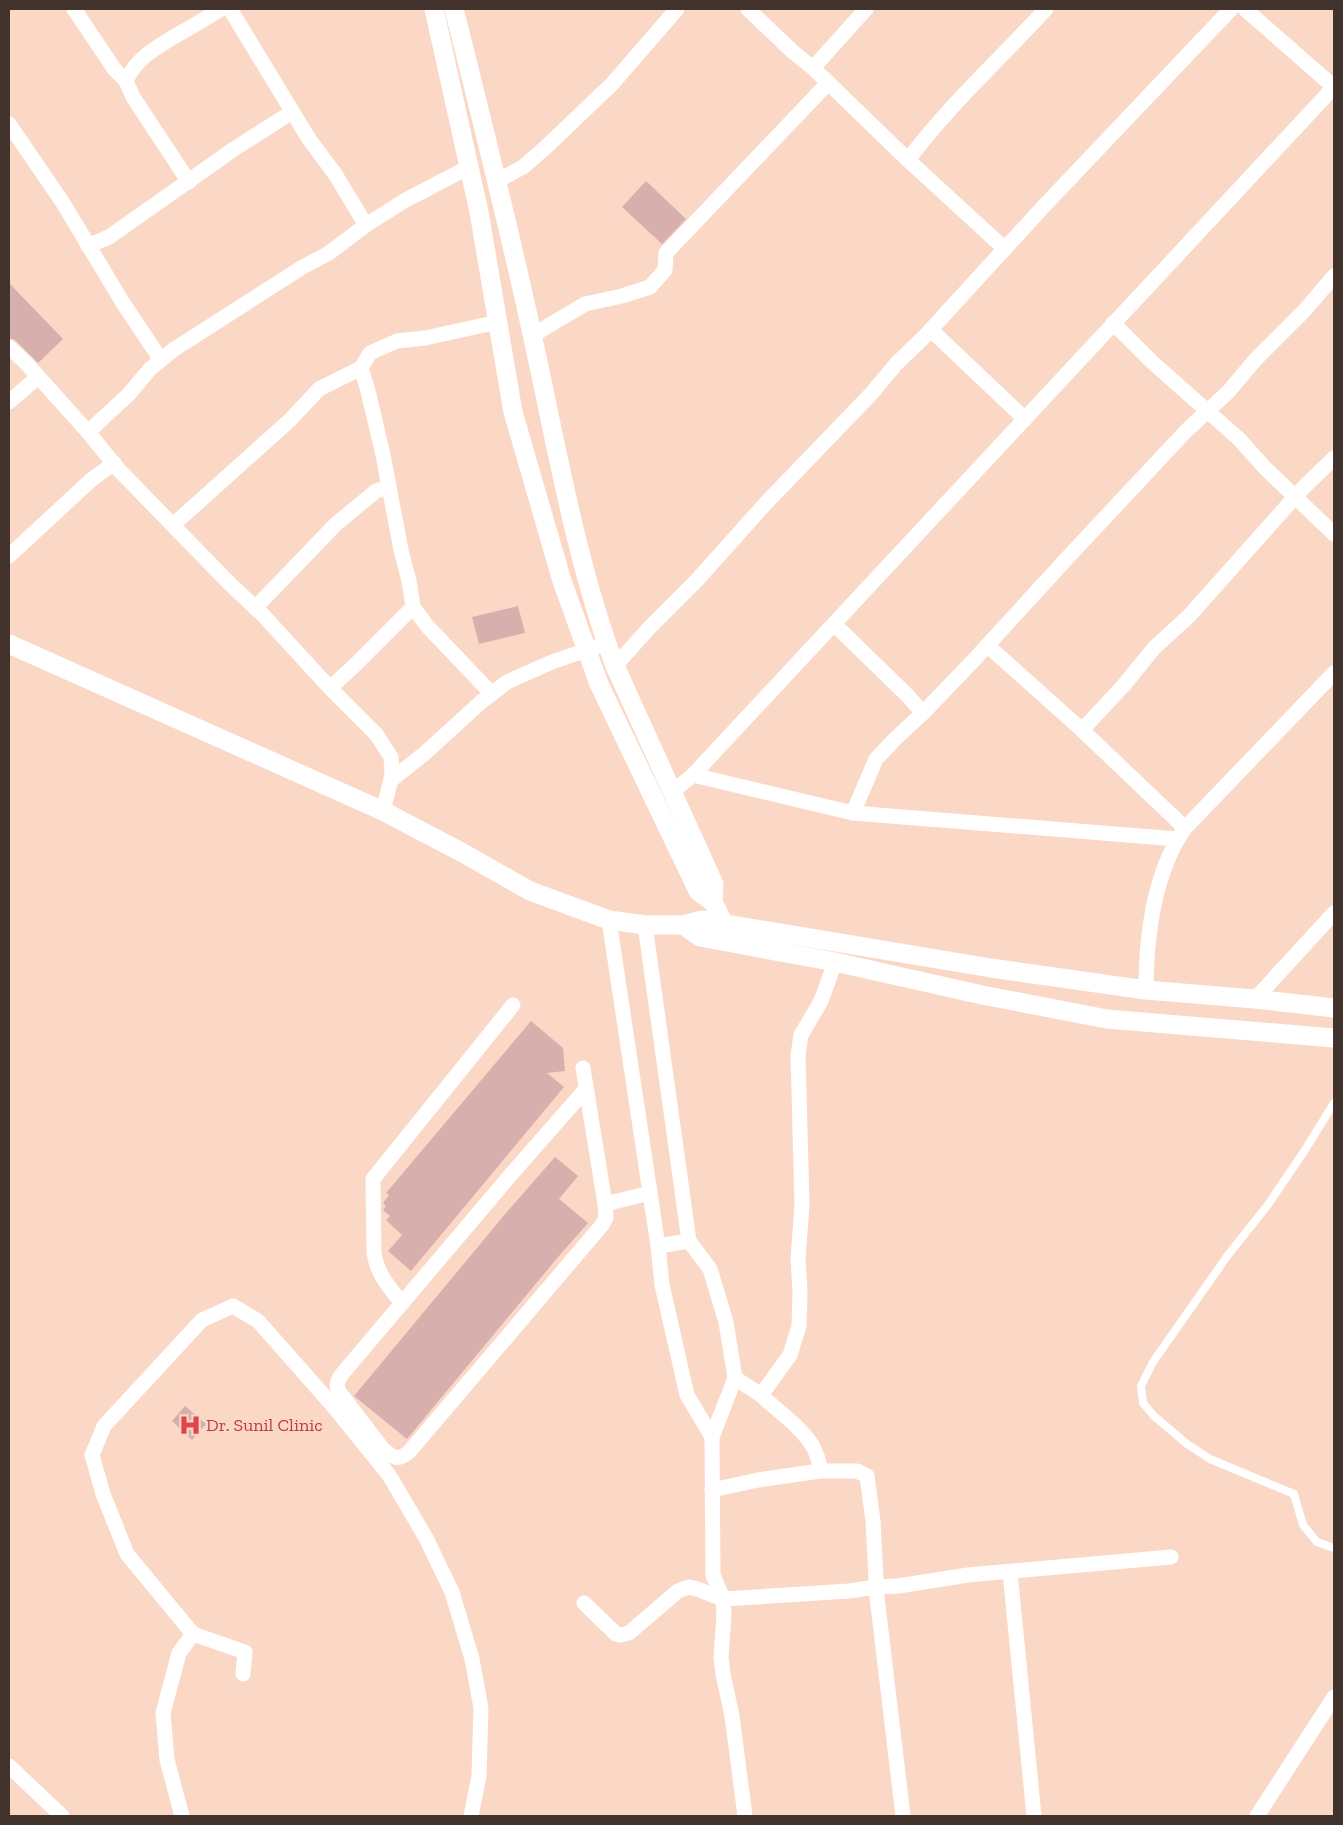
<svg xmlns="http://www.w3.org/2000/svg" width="1343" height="1825" font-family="'Zilla Slab',serif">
<rect width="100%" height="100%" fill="#fad8c5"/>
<g fill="#d7afac">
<polygon points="646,181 686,219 662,244 622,207"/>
<polygon points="9,283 63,339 38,363 15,340 9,338"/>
<polygon points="518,606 525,633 479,644 472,617"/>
<polygon points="531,1021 563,1048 565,1071 547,1073 564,1087 411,1271 388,1251 402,1235 386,1220 390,1216 383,1210 386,1206 383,1203 389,1195 386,1193"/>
<polygon points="555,1157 578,1176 559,1199 588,1223 558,1257 407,1439 354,1396 506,1213"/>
<polygon points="185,1406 206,1424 192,1440 172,1421"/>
</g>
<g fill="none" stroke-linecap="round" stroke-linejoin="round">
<polyline stroke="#fff" stroke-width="8" points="1334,1103 1305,1150 1267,1206 1228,1255 1153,1362 1141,1386 1143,1403 1154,1416 1187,1444 1210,1459 1294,1494 1303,1525 1317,1542 1334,1548"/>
<g stroke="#fff" stroke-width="15">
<polyline points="74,9 115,70 126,81"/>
<polyline points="230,9 309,139 335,174 366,225"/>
<polyline points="748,9 792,51 813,68 908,160 1005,249"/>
<polyline points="1245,9 1334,87"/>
<polyline points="813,68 866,9"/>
<polyline points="9,124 63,203 123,303 161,360"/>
<path d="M 908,160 C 949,105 1000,59 1046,9"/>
<polyline points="497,181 523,167 546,147 612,84 677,9"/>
<path d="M 189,182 L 133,97 L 126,81 C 137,56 162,44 184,31 C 197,24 209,16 221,9"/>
<polyline points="88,246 109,237 234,149 292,112"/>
<polyline points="1113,323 1152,362 1239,439 1265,468 1334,534"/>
<polyline points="931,330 1025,419"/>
<polyline points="533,335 585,304 622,296 650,287 665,270 666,253 828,83"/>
<polyline points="9,347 26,363 88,432 119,470 229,583 262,614 330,688 376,734 391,757 392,775 383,811"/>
<polyline points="361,368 368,391 383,455 401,550 409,581 413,607 428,627 492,694"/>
<polyline points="9,402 38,377"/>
<polyline points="88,432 129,394 150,369 173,350 301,268 329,253 366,225 404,201 469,167"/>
<polyline points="173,525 290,420 319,389 361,368 370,353 397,341 425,338 498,322"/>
<polyline points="9,556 91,480 114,463"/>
<polyline points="255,608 336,524 376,491 388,487"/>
<polyline points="834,624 908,696 923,713"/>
<polyline points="988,646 1082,730 1185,828"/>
<polyline points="615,666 650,627 697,580 766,503 871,394 896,364 924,337 1043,207 1231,9"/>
<polyline points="330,688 354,666 413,607"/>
<polyline points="1082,730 1124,685 1154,648 1189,616 1303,488 1334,458"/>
<polyline points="693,775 1334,87"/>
<polyline points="391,780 424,754 481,702 507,682 552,662 607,643"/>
<polyline points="672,792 693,775 853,813 1177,839"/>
<polyline points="853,813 876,759 896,738 923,713 972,662 1070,555 1185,432 1229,391 1255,360 1305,310 1334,276"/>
<polyline points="609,920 658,1246 662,1285 687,1395 712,1437"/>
<polyline points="645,925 689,1241 710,1269 726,1322 735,1378 712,1437 713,1575 723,1599 724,1615 721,1658 723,1674 732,1716 745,1816"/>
<path d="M 1146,990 C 1146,937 1154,872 1185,828 L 1334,673"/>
<polyline points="1255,999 1334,913"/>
<path d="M 583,1068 L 605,1204 L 606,1218 L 602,1225 L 409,1452 C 398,1461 393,1458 383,1449 L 340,1393 C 335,1386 337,1381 342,1374 L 508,1178 L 586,1089"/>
<polyline points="605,1204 650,1193"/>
<polyline points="658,1246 689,1241"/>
<path d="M 402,1303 C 389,1287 377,1274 374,1253 L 373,1179 L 513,1005"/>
<polyline points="735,1378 761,1395 790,1355 799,1326 800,1293 798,1259 802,1205 798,1055 801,1035 821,1001 835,962"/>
<path d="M 761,1395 C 778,1412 810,1432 817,1456 C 819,1460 819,1466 820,1471"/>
<polyline points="712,1490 758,1480 820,1471 857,1471 867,1476 873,1521 877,1597 903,1816"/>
<polyline points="1010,1572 1034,1816"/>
<polyline points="584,1603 616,1634 620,1635 629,1633 678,1591 689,1587 697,1589 723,1599 849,1591 876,1587 898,1586 968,1575 1171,1557"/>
<polyline points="193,1634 245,1652 243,1674"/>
<polyline points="9,1766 62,1816"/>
<polyline points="182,1816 167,1760 163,1713 179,1653 193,1634 127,1554 103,1494 92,1455 104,1426 202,1320 233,1306 258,1321 334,1407 389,1475 426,1538 452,1592 472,1659 481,1708 479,1776 471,1816"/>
<polyline points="1257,1816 1334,1697"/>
</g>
<g stroke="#fff" stroke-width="19">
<polyline points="434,9 479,212 513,412 562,581 599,684 698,891 713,902 733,942"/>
<path d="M 454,9 C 482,120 510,231 534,343 C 557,449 577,565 615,666 L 714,884 L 713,902"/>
<polyline points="9,644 383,811 463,853 530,891 609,920 645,925 683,925 702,920 991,968 1146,990 1255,999 1334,1008"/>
<polyline points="683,925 700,937 835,962 982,995 1107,1019 1334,1038"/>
</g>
</g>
<defs>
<g id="hospital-bare" transform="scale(1.725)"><path d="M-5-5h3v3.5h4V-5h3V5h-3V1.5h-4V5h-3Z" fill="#e0444e" stroke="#fad8c5" stroke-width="2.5" paint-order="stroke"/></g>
</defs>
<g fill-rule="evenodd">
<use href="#hospital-bare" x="190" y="1425"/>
</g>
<g text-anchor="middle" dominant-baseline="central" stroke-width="4.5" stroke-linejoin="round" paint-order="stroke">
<g font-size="18" fill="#be3a42" stroke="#fad8c5" text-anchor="start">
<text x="206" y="1425">Dr. Sunil Clinic</text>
</g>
</g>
<rect width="1343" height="1825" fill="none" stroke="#42342d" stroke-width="20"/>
</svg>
